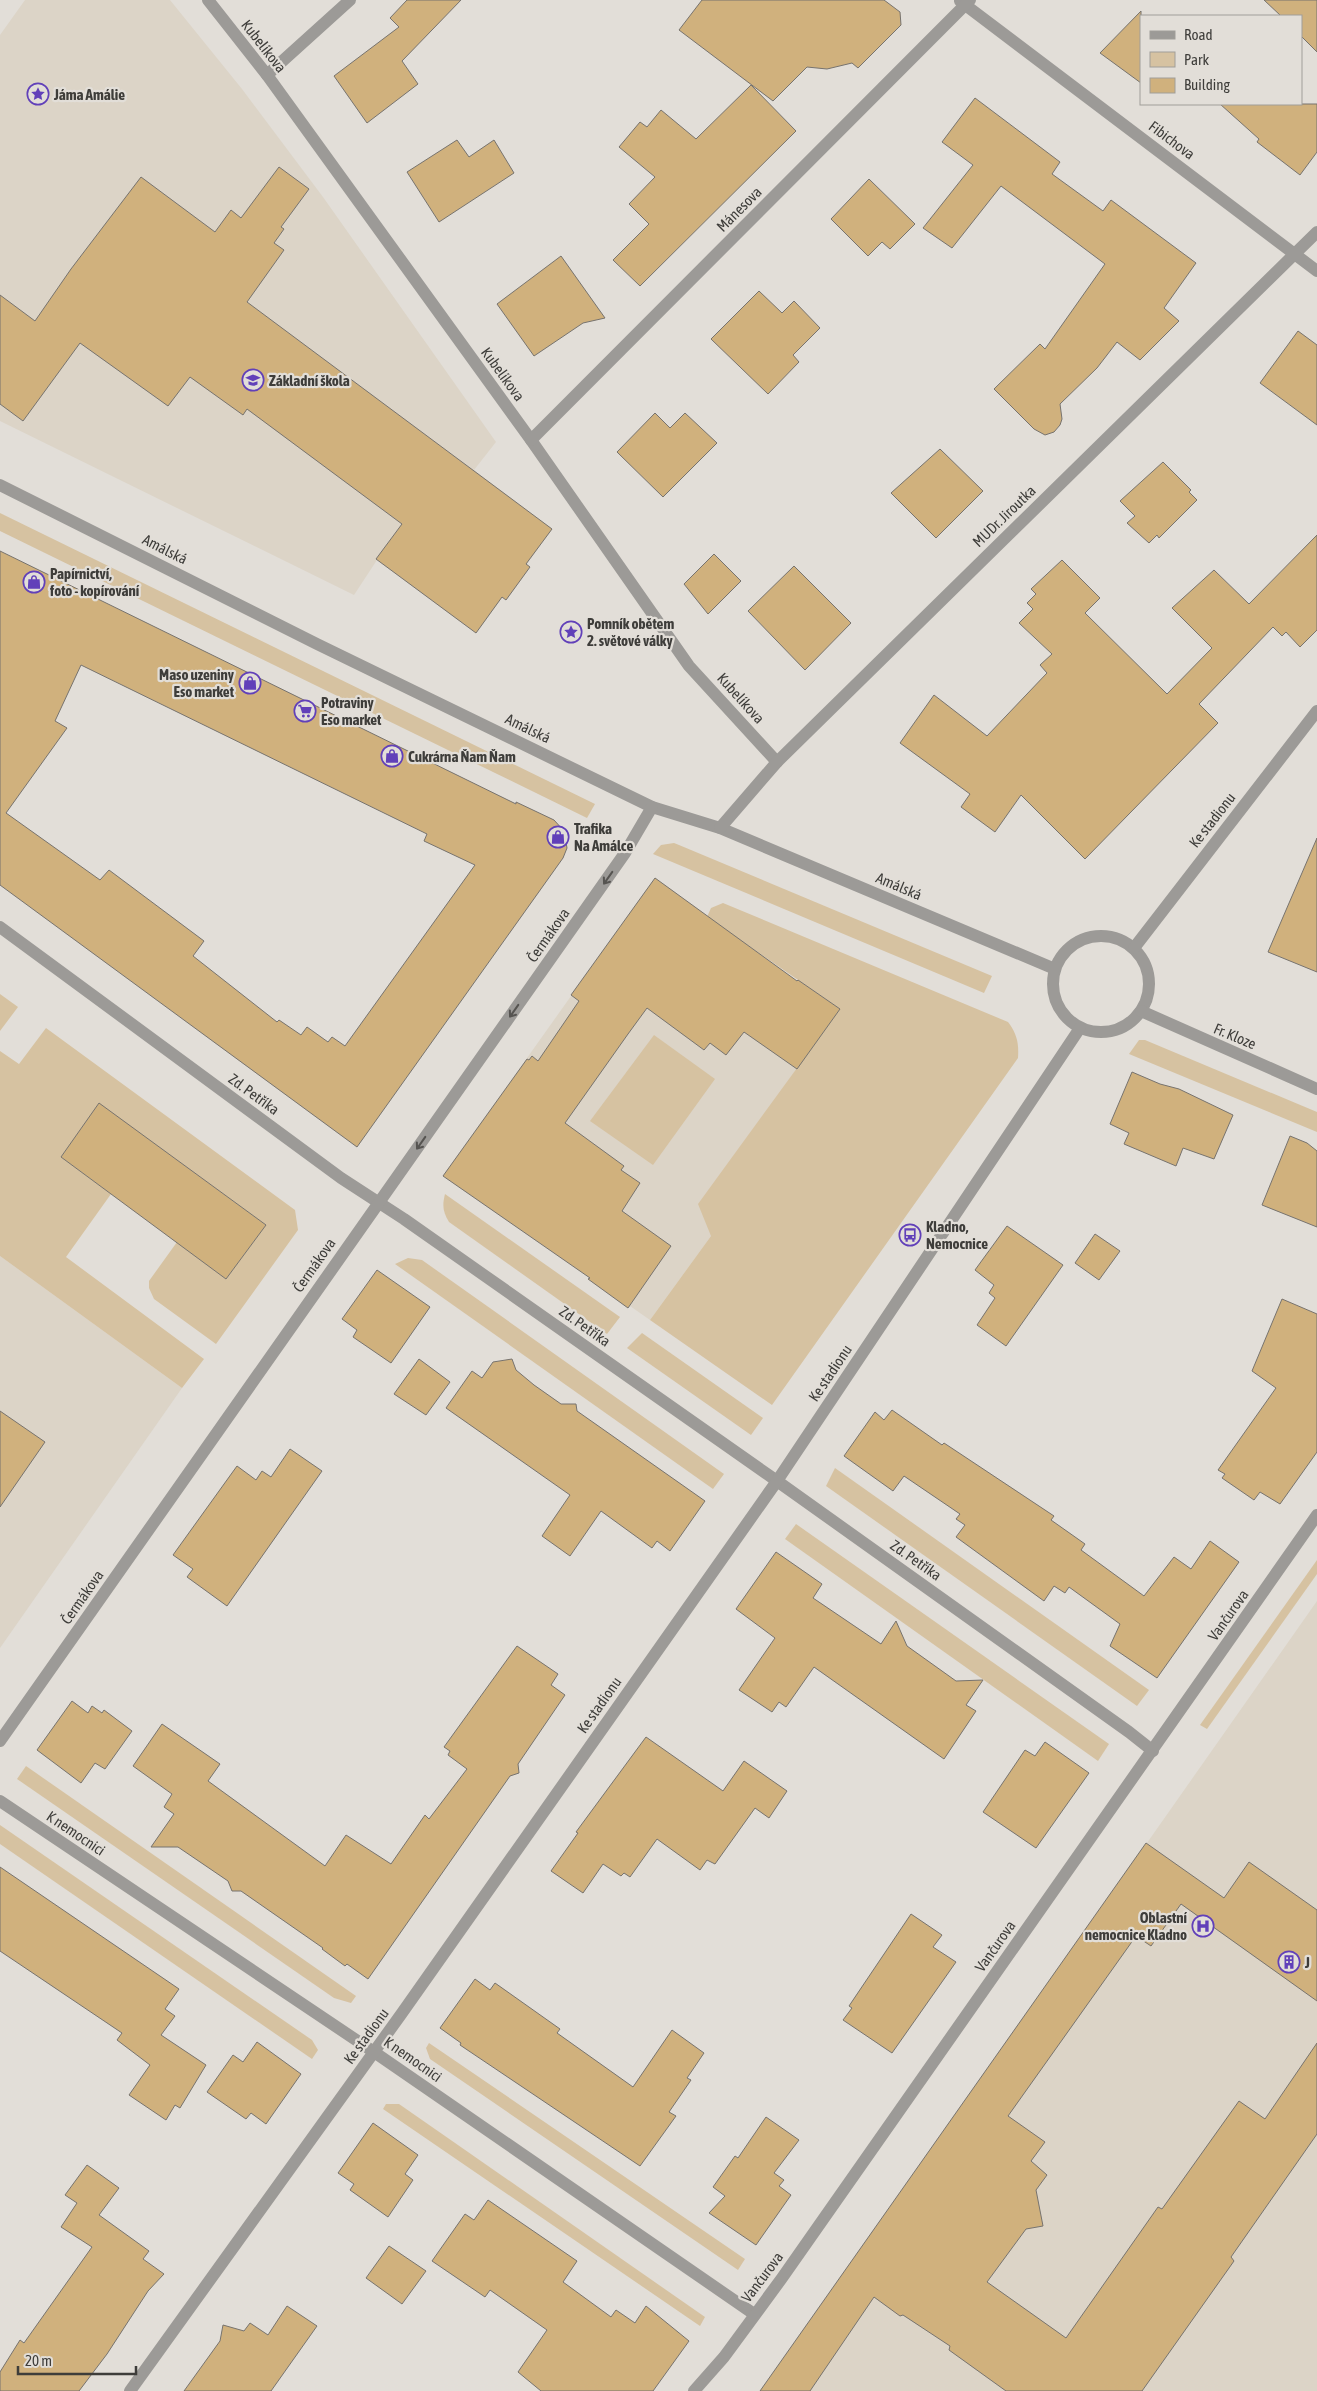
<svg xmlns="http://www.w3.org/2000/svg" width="1317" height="2391" font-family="'Asap Condensed',sans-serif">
<rect width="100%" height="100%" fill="#e2ded8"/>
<g fill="#dcd4c7">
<polygon points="25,0 170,0 242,89 323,197 496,442 474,470 552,529 527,564 530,567 506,600 502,598 476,633 377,560 354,595 0,421 0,35"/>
<polygon points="655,878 797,981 798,980 840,1009 733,1157 711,1236 650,1320 630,1306 628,1307 588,1279 589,1277 443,1176"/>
<polygon points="0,1256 182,1388 0,1648"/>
<polygon points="1317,1601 1317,2391 760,2391 1031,2008"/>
</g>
<g fill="#d6c2a1">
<polygon points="0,513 595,804 587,818 0,531"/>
<polygon points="674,843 679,845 992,976 984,993 653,854 661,845"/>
<path d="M 723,903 L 1008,1022 C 1017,1034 1019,1043 1018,1058 L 772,1405 L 650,1320 L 711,1236 L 698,1204 L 840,1009 L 707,917 L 711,908 Z"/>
<polygon points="0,994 18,1007 0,1031"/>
<polygon points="46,1028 295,1210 298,1230 216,1344 154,1299 149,1288 149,1281 177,1242 226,1279 266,1225 99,1104 61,1157 111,1194 66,1257 204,1359 182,1388 0,1256 0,1051 19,1064"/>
<polygon points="654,1035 715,1079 653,1165 590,1121"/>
<polygon points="1139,1040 1145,1040 1317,1112 1317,1132 1129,1054"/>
<path d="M 445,1194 L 620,1317 L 607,1334 L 449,1222 C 443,1212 442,1206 445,1194 Z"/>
<polygon points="408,1258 422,1260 724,1474 713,1489 395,1264"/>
<polygon points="642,1333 763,1418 751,1435 627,1348"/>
<polygon points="835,1468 1149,1690 1137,1706 826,1486"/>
<polygon points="796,1524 1109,1744 1098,1761 785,1539"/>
<polygon points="1317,1560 1317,1574 1207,1729 1200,1725"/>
<polygon points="26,1766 356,1996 351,2003 334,1998 17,1779"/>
<polygon points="0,1825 312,2040 318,2050 312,2059 0,1844"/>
<polygon points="429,2043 745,2259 738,2270 430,2059 426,2048"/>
<polygon points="386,2104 399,2104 705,2317 700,2326 383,2109"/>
</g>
<g fill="#d0b17d" stroke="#77736e" fill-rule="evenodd">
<polygon points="407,0 461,0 402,61 418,84 367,123 334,76 399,27 390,18"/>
<polygon points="702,0 884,0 900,12 901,25 858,68 852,63 827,69 807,67 773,101 679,30"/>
<polygon points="1264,0 1317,0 1317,52 1301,36 1301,16 1281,16"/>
<polygon points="1141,11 1141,83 1100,53"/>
<polygon points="751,85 796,131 640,286 613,260 649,224 629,204 655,177 619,147 640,122 647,127 661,110 696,139"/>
<polygon points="975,98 1060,162 1052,174 1103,211 1111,200 1196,263 1164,308 1179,321 1140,360 1117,342 1097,368 1060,404 1062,419 1060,425 1054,432 1045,435 1034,429 994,389 1040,344 1045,349 1105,264 1001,186 952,248 923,228 973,165 942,142"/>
<polygon points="1220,104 1317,104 1317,152 1300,175 1257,142 1259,139"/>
<polygon points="457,140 469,157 494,140 514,173 439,222 407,172"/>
<polygon points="279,167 309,189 281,227 284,229 274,243 284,250 247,302 552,529 526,564 530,567 506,600 502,597 476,633 376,559 402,524 247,409 243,415 190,377 168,406 80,343 23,421 0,404 0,295 35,321 71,269 141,177 215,232 231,210 241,218"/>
<polygon points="869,179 915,224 890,249 882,242 868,256 831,219"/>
<polygon points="561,256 605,318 583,323 534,356 497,304"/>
<polygon points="759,291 782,313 794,301 820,328 793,355 799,362 768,394 711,339"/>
<polygon points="1298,331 1317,345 1317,425 1260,383"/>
<polygon points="655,413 670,428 685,413 717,443 663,497 617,452"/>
<polygon points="940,449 983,491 936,538 891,493"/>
<polygon points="1163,462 1191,490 1189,492 1197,500 1159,538 1157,535 1149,543 1127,523 1135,516 1120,501"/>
<polygon points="1317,535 1317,630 1300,647 1286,632 1282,636 1273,627 1199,704 1218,723 1085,859 1021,795 995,832 961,807 970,794 900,743 934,695 987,736 1047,673 1040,665 1052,654 1019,623 1033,609 1027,603 1036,594 1031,589 1062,560 1100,598 1085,613 1167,694 1212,648 1172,608 1214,570 1249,604"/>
<path d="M 0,551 L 516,804 L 516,802 L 554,820 L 564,831 L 567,848 L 563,858 L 357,1147 L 0,885 ZM 81,665 L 427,834 L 424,841 L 475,865 L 345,1046 L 332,1037 L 328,1042 L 307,1027 L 301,1035 L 279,1020 L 277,1022 L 193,956 L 204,941 L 109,870 L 100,880 L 6,813 L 67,728 L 55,721 Z"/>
<polygon points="714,554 741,581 708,614 684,584"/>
<polygon points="794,566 851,623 805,670 748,611"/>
<polygon points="1317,838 1317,972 1268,952"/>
<polygon points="655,878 797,981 798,980 840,1009 797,1069 744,1032 726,1055 710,1043 704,1050 647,1008 628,1034 565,1123 624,1166 621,1170 640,1183 622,1211 671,1246 628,1308 588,1279 590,1278 443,1176 527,1059 529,1060 532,1056 538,1061 579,1001 571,995"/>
<polygon points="1132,1072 1160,1084 1179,1089 1233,1115 1214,1159 1183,1148 1176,1166 1124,1144 1129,1133 1110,1124"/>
<polygon points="99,1103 266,1225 226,1279 61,1157"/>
<polygon points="1290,1136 1307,1143 1317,1151 1317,1227 1262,1205"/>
<polygon points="1007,1226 1063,1265 1006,1346 977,1325 995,1298 989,1293 994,1285 975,1270"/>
<polygon points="1095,1234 1120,1251 1099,1280 1075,1263"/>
<polygon points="377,1270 430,1307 391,1363 353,1337 357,1330 342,1319"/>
<polygon points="1282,1299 1317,1314 1317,1452 1280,1504 1260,1492 1254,1500 1222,1478 1225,1474 1218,1470 1276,1388 1252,1371"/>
<polygon points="419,1359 450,1382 426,1415 394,1394"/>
<polygon points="512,1359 516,1370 534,1385 561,1404 576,1404 577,1411 705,1501 670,1551 657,1541 652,1548 601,1511 570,1556 542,1536 570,1495 446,1408 472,1371 482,1378 493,1362"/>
<polygon points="892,1410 942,1445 944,1443 1054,1516 1051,1520 1085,1544 1081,1550 1144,1596 1174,1557 1191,1569 1210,1541 1239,1562 1157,1678 1110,1646 1120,1624 1069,1587 1065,1593 1054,1586 1044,1601 956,1537 965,1525 956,1519 960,1514 904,1476 893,1491 844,1456 875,1412 884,1420"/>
<polygon points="0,1411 45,1442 0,1507"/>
<polygon points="290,1449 322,1471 227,1606 187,1577 193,1569 173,1555 237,1466 256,1480 262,1471 271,1477"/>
<polygon points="776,1552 822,1584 813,1598 881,1644 896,1621 907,1646 956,1681 983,1680 966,1705 976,1711 944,1759 814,1667 786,1707 779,1702 772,1712 739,1690 775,1638 736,1609"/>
<polygon points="517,1646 558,1674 551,1685 565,1695 518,1764 519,1773 510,1776 368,1979 347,1964 345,1966 322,1949 323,1948 241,1891 232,1891 228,1881 178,1847 151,1847 174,1814 164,1807 172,1794 133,1766 162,1724 220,1764 208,1781 325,1866 346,1835 391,1864 425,1815 429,1819 467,1769 448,1755 450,1751 444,1747"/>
<polygon points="72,1701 88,1713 92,1706 102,1713 104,1710 132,1731 105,1769 95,1763 81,1783 37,1750"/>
<polygon points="646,1737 723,1791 744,1761 787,1791 769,1818 755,1808 715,1864 707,1860 700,1870 657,1839 630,1877 624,1873 621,1876 603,1864 583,1893 551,1871 578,1833 576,1832"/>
<polygon points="1045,1742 1089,1773 1036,1848 983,1812 1025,1750 1035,1756"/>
<polygon points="1146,1843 1224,1898 1249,1862 1317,1910 1317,2001 1181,1904 1151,1946 1136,1936 1008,2116 1045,2142 1031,2161 1047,2175 1036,2190 1043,2226 1026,2229 987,2282 1066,2338 1158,2207 1162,2209 1239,2101 1265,2119 1317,2043 1317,2134 1231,2257 1234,2261 1142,2391 1006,2391 949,2350 950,2346 903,2315 900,2316 874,2297 810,2391 760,2391"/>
<polygon points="0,1867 179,1989 165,2009 175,2016 161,2035 206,2065 180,2108 175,2105 166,2120 129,2095 150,2065 117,2040 122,2033 0,1951"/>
<polygon points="911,1914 942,1935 933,1947 956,1962 892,2053 843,2020 852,2008 849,2006"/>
<polygon points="475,1979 490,1990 495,1983 560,2029 557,2033 633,2087 672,2030 704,2053 687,2078 691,2080 669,2112 676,2116 640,2166 460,2045 461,2043 440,2028"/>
<polygon points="257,2042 301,2074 266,2124 251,2113 246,2119 207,2092 233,2055 243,2062"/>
<polygon points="766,2117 799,2140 774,2173 784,2180 779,2186 791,2195 756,2245 709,2213 725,2196 713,2187 735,2156 738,2158"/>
<polygon points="373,2123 418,2155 405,2174 413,2180 388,2217 350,2190 354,2184 338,2173"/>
<polygon points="87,2165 119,2188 99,2215 149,2251 143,2259 164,2274 148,2291 107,2354 79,2391 0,2391 0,2372 20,2340 24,2343 92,2247 61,2227 77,2203 65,2195"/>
<polygon points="488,2200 577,2261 563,2282 611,2317 616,2310 635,2323 646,2306 689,2341 653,2391 541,2391 518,2372 547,2330 490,2290 485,2297 432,2261 465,2214 474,2220"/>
<polygon points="389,2246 426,2271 402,2304 366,2278"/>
<polygon points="287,2306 317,2326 271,2391 184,2391 220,2341 223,2325 244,2331 250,2323 268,2335"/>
</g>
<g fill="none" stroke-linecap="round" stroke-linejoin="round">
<g stroke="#9c9a97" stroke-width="12">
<polyline points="208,0 267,75 531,440 689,666 777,762"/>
<polyline points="960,1 1317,271"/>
<polyline points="267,75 350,0"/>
<polyline points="531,440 970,0"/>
<polyline points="0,485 317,644 652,807 720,828 1055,969"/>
<polyline points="720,828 777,762 1317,232"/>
<polyline points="0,927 341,1178 404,1219 777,1481 1129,1732 1153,1751"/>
<circle cx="1101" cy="984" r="48"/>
<polyline points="1134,948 1317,711"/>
<polyline points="1141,1011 1317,1089"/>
<polyline points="0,1741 625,853 652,807"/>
<polyline points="0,1801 374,2052 754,2314"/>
<polyline points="130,2391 402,2013 777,1481 1080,1028"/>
<polyline points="694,2391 724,2357 782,2278 1317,1515"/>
</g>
</g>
<defs><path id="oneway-shaft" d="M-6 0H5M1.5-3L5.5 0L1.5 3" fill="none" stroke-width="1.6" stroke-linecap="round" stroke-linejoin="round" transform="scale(1.25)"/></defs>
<g stroke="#565451">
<use href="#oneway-shaft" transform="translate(608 878) rotate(125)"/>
<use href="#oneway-shaft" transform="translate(514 1011) rotate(125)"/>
<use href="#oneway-shaft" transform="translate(421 1143) rotate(125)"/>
</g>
<defs>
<g id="sight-ring" transform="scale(1.125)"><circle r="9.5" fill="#e2ded8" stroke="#6140b9" stroke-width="1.5"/><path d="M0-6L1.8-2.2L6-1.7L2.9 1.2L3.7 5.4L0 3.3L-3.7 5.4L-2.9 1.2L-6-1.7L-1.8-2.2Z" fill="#6140b9"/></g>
<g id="school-ring" transform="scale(1.125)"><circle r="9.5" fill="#e2ded8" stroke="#6140b9" stroke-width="1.5"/><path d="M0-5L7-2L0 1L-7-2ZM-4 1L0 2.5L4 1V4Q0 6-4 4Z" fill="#6140b9"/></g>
<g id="shop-ring" transform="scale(1.125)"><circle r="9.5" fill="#e2ded8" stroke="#6140b9" stroke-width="1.5"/><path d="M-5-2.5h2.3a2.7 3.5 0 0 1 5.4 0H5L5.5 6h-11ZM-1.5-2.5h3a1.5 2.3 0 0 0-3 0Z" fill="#6140b9"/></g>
<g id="supermarket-ring" transform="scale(1.125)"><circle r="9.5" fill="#e2ded8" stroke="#6140b9" stroke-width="1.5"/><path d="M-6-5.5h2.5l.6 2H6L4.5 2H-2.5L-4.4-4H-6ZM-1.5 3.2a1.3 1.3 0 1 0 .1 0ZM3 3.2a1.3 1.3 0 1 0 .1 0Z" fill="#6140b9"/></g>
<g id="bus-ring" transform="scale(1.125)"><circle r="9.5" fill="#e2ded8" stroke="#6140b9" stroke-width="1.5"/><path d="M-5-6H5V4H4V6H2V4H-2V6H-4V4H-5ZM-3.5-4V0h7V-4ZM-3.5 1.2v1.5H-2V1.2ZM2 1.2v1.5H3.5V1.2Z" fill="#6140b9"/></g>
<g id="hospital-ring" transform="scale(1.125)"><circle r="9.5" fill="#e2ded8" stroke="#6140b9" stroke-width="1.5"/><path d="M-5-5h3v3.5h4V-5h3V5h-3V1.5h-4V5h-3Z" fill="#6140b9"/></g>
<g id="building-ring" transform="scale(1.125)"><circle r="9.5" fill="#e2ded8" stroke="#6140b9" stroke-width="1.5"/><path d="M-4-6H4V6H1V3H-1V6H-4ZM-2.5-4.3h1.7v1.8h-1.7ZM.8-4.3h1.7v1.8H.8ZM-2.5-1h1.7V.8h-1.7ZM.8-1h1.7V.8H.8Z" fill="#6140b9"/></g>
</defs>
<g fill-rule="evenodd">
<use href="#sight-ring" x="38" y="94"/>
<use href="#school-ring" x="253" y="380"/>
<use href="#shop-ring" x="34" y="582"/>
<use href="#sight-ring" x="571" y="632"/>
<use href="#shop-ring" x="250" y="683"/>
<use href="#supermarket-ring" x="305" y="711"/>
<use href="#shop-ring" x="392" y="756"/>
<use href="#shop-ring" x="558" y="837"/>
<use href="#bus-ring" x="910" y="1235"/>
<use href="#hospital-ring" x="1203" y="1926"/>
<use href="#building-ring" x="1289" y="1962"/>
</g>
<g text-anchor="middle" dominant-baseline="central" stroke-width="4.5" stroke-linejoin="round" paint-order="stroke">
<g font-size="15" fill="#3e3d3a" stroke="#e2ded8">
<text transform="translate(264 46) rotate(52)">Kubelíkova</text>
<text transform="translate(1172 140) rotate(37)">Fibichova</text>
<text transform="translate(739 209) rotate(-45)">Mánesova</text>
<text transform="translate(503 374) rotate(54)">Kubelíkova</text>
<text transform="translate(1004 516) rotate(-44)">MUDr. Jiroutka</text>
<text transform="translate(165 549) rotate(27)">Amálská</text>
<text transform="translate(741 698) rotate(48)">Kubelíkova</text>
<text transform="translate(528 728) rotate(26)">Amálská</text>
<text transform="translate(1212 820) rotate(-52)">Ke stadionu</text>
<text transform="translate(899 886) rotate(23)">Amálská</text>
<text transform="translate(548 935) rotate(-55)">Čermákova</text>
<text transform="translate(1235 1036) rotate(23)">Fr. Kloze</text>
<text transform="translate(254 1094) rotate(36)">Zd. Petříka</text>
<text transform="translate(314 1265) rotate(-55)">Čermákova</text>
<text transform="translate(585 1326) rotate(35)">Zd. Petříka</text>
<text transform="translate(830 1373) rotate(-56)">Ke stadionu</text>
<text transform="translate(916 1560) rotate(35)">Zd. Petříka</text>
<text transform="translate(82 1597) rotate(-55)">Čermákova</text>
<text transform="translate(1228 1615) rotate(-55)">Vančurova</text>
<text transform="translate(599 1705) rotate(-55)">Ke stadionu</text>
<text transform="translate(76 1833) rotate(34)">K nemocnici</text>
<text transform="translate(995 1946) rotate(-55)">Vančurova</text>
<text transform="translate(366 2036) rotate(-54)">Ke stadionu</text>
<text transform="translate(413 2059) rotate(35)">K nemocnici</text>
<text transform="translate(762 2277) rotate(-53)">Vančurova</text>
</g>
<g font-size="15" font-weight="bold" fill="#3e3d3a" stroke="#e2ded8" text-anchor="start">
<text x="54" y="94">Jáma Amálie</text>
<text x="269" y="380">Základní škola</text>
<text x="50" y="573">Papírnictví,<tspan x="50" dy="17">foto - kopírování</tspan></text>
<text x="587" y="623">Pomník obětem<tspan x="587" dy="17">2. světové války</tspan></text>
<text x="234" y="674" text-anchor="end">Maso uzeniny<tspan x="234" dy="17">Eso market</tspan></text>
<text x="321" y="702">Potraviny<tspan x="321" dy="17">Eso market</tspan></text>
<text x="408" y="756">Cukrárna Ňam Ňam</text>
<text x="574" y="828">Trafika<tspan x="574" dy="17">Na Amálce</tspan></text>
<text x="926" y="1226">Kladno,<tspan x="926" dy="17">Nemocnice</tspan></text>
<text x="1187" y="1917" text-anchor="end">Oblastní<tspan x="1187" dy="17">nemocnice Kladno</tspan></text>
<text x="1305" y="1962">J</text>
</g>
</g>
<rect x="1140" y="15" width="162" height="90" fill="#e2ded8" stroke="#a09e99"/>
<rect x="1150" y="31" width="25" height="8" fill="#9c9a97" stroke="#a09e99"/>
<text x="1184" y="40" font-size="15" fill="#3e3d3a">Road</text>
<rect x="1150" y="52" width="25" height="15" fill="#d6c2a1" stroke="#a09e99"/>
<text x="1184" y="65" font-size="15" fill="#3e3d3a">Park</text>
<rect x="1150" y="78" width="25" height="15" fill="#d0b17d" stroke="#a09e99"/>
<text x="1184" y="90" font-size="15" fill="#3e3d3a">Building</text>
<path d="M18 2366v8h118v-8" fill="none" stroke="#3e3d3a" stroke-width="2.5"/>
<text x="25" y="2366" font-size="15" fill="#3e3d3a" stroke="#e2ded8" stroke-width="4" paint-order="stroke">20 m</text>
</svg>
